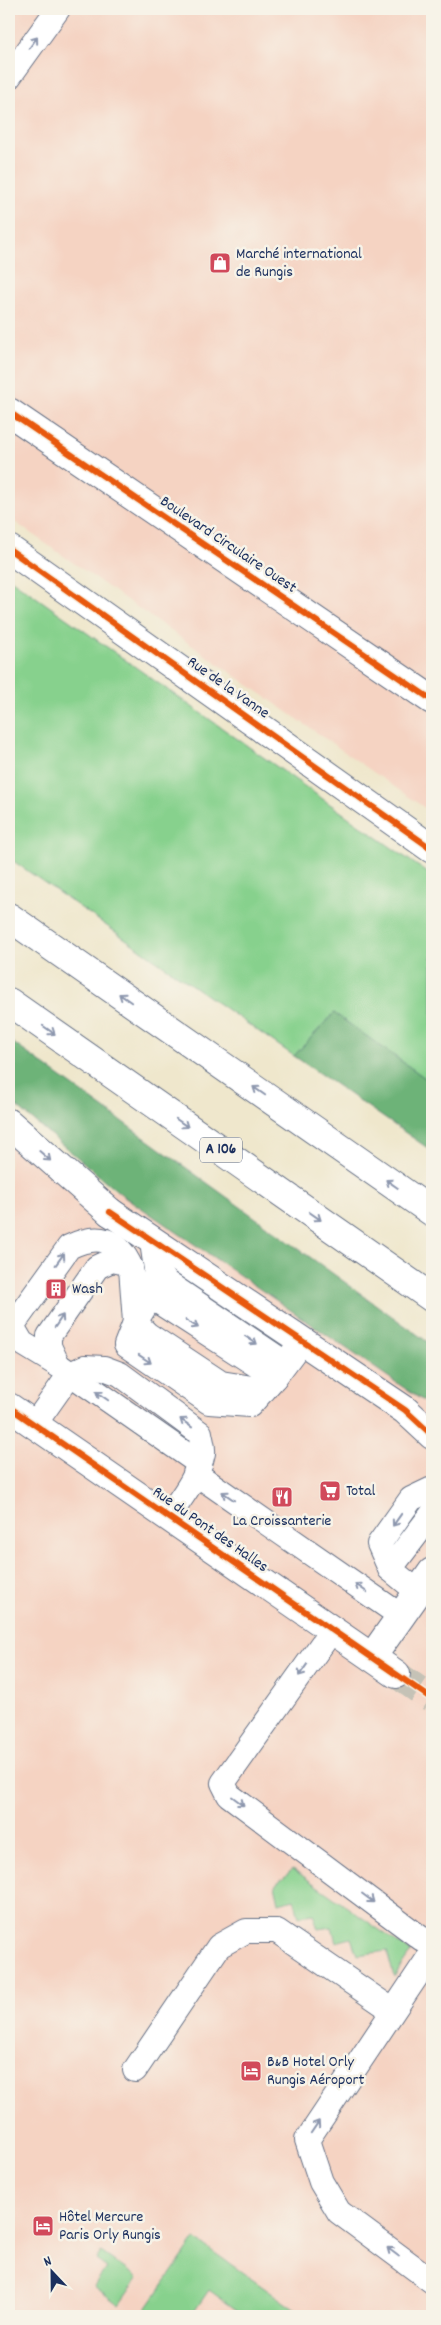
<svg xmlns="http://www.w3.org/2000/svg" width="441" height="2325" font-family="Dekko,sans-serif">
<rect width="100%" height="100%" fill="#f7f3e8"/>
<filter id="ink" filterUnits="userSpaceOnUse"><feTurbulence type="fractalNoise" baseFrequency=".02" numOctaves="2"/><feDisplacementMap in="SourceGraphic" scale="10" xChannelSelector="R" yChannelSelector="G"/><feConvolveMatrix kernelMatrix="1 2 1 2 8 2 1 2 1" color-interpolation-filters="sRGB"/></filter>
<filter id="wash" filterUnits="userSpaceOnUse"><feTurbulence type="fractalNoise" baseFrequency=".0096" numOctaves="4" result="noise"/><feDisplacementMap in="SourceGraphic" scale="20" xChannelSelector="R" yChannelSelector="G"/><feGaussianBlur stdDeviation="1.12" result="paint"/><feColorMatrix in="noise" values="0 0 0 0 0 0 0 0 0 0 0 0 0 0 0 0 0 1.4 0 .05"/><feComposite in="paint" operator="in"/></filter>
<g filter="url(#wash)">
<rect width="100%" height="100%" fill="#efe7cc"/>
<g fill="#f5d3c2">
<polygon points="9,9 432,9 432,813 9,518"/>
<polygon points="9,1135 121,1194 432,1407 432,2316 9,2316"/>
</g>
<g fill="#87d18d" stroke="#518076">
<polygon points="9,578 432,876 432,1083 334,1013 294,1056 9,858 9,804 13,797 9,794"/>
<polygon points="293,1869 411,1952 394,1977 387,1951 357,1955 351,1938 336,1942 332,1927 318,1929 313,1914 299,1916 294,1899 279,1903 275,1885"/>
<polygon points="195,2239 304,2316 245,2316 209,2290 191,2316 141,2316"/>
<polygon points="101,2252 138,2278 119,2305 94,2286 107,2268 96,2260"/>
</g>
<g fill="#6db378" stroke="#44716b">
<polygon points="334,1013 432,1083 432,1151 294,1056"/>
<polygon points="9,1040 432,1345 432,1407 121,1194 9,1100"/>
</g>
</g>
<g filter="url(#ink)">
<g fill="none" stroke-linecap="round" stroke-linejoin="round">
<polyline stroke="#c5c2b6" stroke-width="28" stroke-dasharray="28 14" stroke-linecap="butt" points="396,1674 432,1699"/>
<g stroke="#656f84" stroke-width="26">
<g id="lane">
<polyline points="9,77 58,9"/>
<polyline points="152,1242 156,1269 151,1297 135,1322 126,1345 209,1402 250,1405 275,1377"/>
<path d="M 131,1268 C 118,1238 98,1233 69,1247 L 12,1326 L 22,1343 L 58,1365 L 200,1464"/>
<polyline points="156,1269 167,1283 285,1363"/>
<polyline points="151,1297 275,1377 302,1341"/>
<polyline points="58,1365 49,1346 49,1336 97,1267 112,1260 122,1262 131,1268 135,1322 147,1334 221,1383 264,1390"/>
<path d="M 34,1425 L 70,1374 L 85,1367 L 104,1368 L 120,1374 L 200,1433 C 201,1440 204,1447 203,1453 C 198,1477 181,1498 168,1517"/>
<polyline points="195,1473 401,1616"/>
<polyline points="390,1569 379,1544 411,1499 432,1489"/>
<polyline points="418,1592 390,1569 432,1514"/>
<polyline points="332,1630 223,1783 229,1795 422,1939 432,1940"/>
<polyline points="432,1953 307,2140 321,2182 339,2212 432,2281"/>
<polyline points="135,2070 219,1946 246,1931 277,1931 392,2010"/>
</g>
</g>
<g stroke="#656f84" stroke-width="30">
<g id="street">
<polyline points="9,412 432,700"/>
<polyline points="9,549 432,849"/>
<polyline points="9,1331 12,1326"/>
</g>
</g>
<g stroke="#656f84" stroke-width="30">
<g id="secondary">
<polyline points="110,1212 405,1410 432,1435"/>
<polyline points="9,1407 396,1674"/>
<polyline points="372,1657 432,1572"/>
</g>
</g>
<g stroke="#656f84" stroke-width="30">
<g id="highway">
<polyline points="9,917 432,1212"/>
<polyline points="9,1002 432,1298"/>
<polyline points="9,1123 110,1212"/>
</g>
</g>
<use href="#lane" stroke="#fff" stroke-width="24"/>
<use href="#street" stroke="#fff" stroke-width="28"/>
<use href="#secondary" stroke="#fff" stroke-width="28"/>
<use href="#highway" stroke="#fff" stroke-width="28"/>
<g stroke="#f7f3e8" stroke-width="9">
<g id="cycleway">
<polyline points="9,412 432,700"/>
<polyline points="9,549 432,849"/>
<polyline points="110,1212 405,1410 432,1435"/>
<polyline points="9,1407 432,1699"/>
</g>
</g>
<use href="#cycleway" stroke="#e8590c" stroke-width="6"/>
</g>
<defs><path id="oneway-shaft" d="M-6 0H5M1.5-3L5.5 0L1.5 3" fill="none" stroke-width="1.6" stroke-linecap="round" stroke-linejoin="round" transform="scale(1.25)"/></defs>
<g stroke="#8d97ae">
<use href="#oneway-shaft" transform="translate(33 43) rotate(-54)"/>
<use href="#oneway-shaft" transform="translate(125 998) rotate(-145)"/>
<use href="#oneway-shaft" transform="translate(49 1030) rotate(35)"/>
<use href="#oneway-shaft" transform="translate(259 1091) rotate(-145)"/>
<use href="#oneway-shaft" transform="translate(182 1123) rotate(35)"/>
<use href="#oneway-shaft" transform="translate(45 1156) rotate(41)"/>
<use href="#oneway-shaft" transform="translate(392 1184) rotate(-145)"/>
<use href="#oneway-shaft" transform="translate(315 1216) rotate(35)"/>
<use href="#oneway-shaft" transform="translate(60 1259) rotate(-54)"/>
<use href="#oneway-shaft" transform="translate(59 1321) rotate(-56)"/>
<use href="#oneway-shaft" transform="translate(192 1324) rotate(31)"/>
<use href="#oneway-shaft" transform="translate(251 1340) rotate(34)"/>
<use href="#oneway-shaft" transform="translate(145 1359) rotate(34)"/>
<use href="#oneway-shaft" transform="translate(102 1396) rotate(-145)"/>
<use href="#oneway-shaft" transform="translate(186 1423) rotate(-144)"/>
<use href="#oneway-shaft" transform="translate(228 1496) rotate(-145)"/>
<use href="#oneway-shaft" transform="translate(397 1520) rotate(125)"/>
<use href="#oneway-shaft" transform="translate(361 1588) rotate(-145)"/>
<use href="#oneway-shaft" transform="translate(303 1670) rotate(125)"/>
<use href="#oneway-shaft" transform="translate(238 1801) rotate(37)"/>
<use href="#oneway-shaft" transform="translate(368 1898) rotate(37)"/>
<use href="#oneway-shaft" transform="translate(315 2127) rotate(-56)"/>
<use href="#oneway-shaft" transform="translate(393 2252) rotate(-143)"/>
</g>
</g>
<defs>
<g id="shop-square" transform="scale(1.125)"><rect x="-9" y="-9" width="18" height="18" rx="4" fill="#d1495b" stroke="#f7f3e8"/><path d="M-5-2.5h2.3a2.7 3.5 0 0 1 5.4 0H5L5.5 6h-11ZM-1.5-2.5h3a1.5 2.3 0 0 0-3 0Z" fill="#fff"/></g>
<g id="building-square" transform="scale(1.125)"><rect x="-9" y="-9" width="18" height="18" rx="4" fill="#d1495b" stroke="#f7f3e8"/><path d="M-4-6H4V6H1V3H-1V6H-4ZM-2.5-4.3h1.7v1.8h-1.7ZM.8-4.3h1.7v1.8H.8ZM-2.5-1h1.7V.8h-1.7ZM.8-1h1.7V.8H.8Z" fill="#fff"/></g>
<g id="supermarket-square" transform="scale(1.125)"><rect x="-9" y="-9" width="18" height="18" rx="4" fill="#d1495b" stroke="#f7f3e8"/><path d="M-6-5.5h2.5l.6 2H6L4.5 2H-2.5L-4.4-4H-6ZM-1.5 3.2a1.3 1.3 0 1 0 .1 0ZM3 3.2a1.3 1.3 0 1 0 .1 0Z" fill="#fff"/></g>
<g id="restaurant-square" transform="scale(1.125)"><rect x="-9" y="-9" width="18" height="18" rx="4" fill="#d1495b" stroke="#f7f3e8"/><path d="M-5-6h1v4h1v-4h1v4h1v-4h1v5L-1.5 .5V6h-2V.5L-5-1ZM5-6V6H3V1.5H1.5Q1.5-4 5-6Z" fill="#fff"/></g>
<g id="hotel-square" transform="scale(1.125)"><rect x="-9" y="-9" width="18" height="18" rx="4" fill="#d1495b" stroke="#f7f3e8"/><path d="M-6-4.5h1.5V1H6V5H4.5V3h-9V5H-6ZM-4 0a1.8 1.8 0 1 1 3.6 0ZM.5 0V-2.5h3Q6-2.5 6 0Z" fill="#fff"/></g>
</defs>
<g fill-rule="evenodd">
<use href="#shop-square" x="220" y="263"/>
<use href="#building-square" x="56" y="1289"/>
<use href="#supermarket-square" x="330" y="1491"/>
<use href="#restaurant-square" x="282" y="1497"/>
<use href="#hotel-square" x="251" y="2071"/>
<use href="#hotel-square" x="43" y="2226"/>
</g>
<g text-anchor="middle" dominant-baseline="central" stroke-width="5" stroke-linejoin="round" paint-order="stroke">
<rect fill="#f7f3e8" stroke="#5d6a87" stroke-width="1" x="200" y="1137.5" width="42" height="25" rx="4"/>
<g font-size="15" font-weight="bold" fill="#1b2f5e">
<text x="221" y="1150">A 106</text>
</g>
<g font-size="16" fill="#1b2f5e" stroke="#f7f3e8" text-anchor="start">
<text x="236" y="254">Marché international<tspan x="236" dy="18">de Rungis</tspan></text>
<text x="72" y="1289">Wash</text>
<text x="346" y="1491">Total</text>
<text x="282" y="1521" text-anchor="middle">La Croissanterie</text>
<text x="267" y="2062">B&amp;B Hotel Orly<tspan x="267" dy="18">Rungis Aéroport</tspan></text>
<text x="59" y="2217">Hôtel Mercure<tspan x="59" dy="18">Paris Orly Rungis</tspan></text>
</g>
<g font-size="16" fill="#1b2f5e" stroke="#f7f3e8">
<text transform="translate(228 545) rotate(34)">Boulevard Circulaire Ouest</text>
<text transform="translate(228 688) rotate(35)">Rue de la Vanne</text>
<text transform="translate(210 1530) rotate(35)">Rue du Pont des Halles</text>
</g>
</g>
<rect width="441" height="2325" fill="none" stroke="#f7f3e8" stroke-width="30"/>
<g transform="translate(52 2272) rotate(338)" stroke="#f7f3e8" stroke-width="4" paint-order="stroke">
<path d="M0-4L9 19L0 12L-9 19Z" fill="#1b2f5e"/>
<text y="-8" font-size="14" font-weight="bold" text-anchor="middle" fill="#1b2f5e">N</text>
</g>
</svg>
